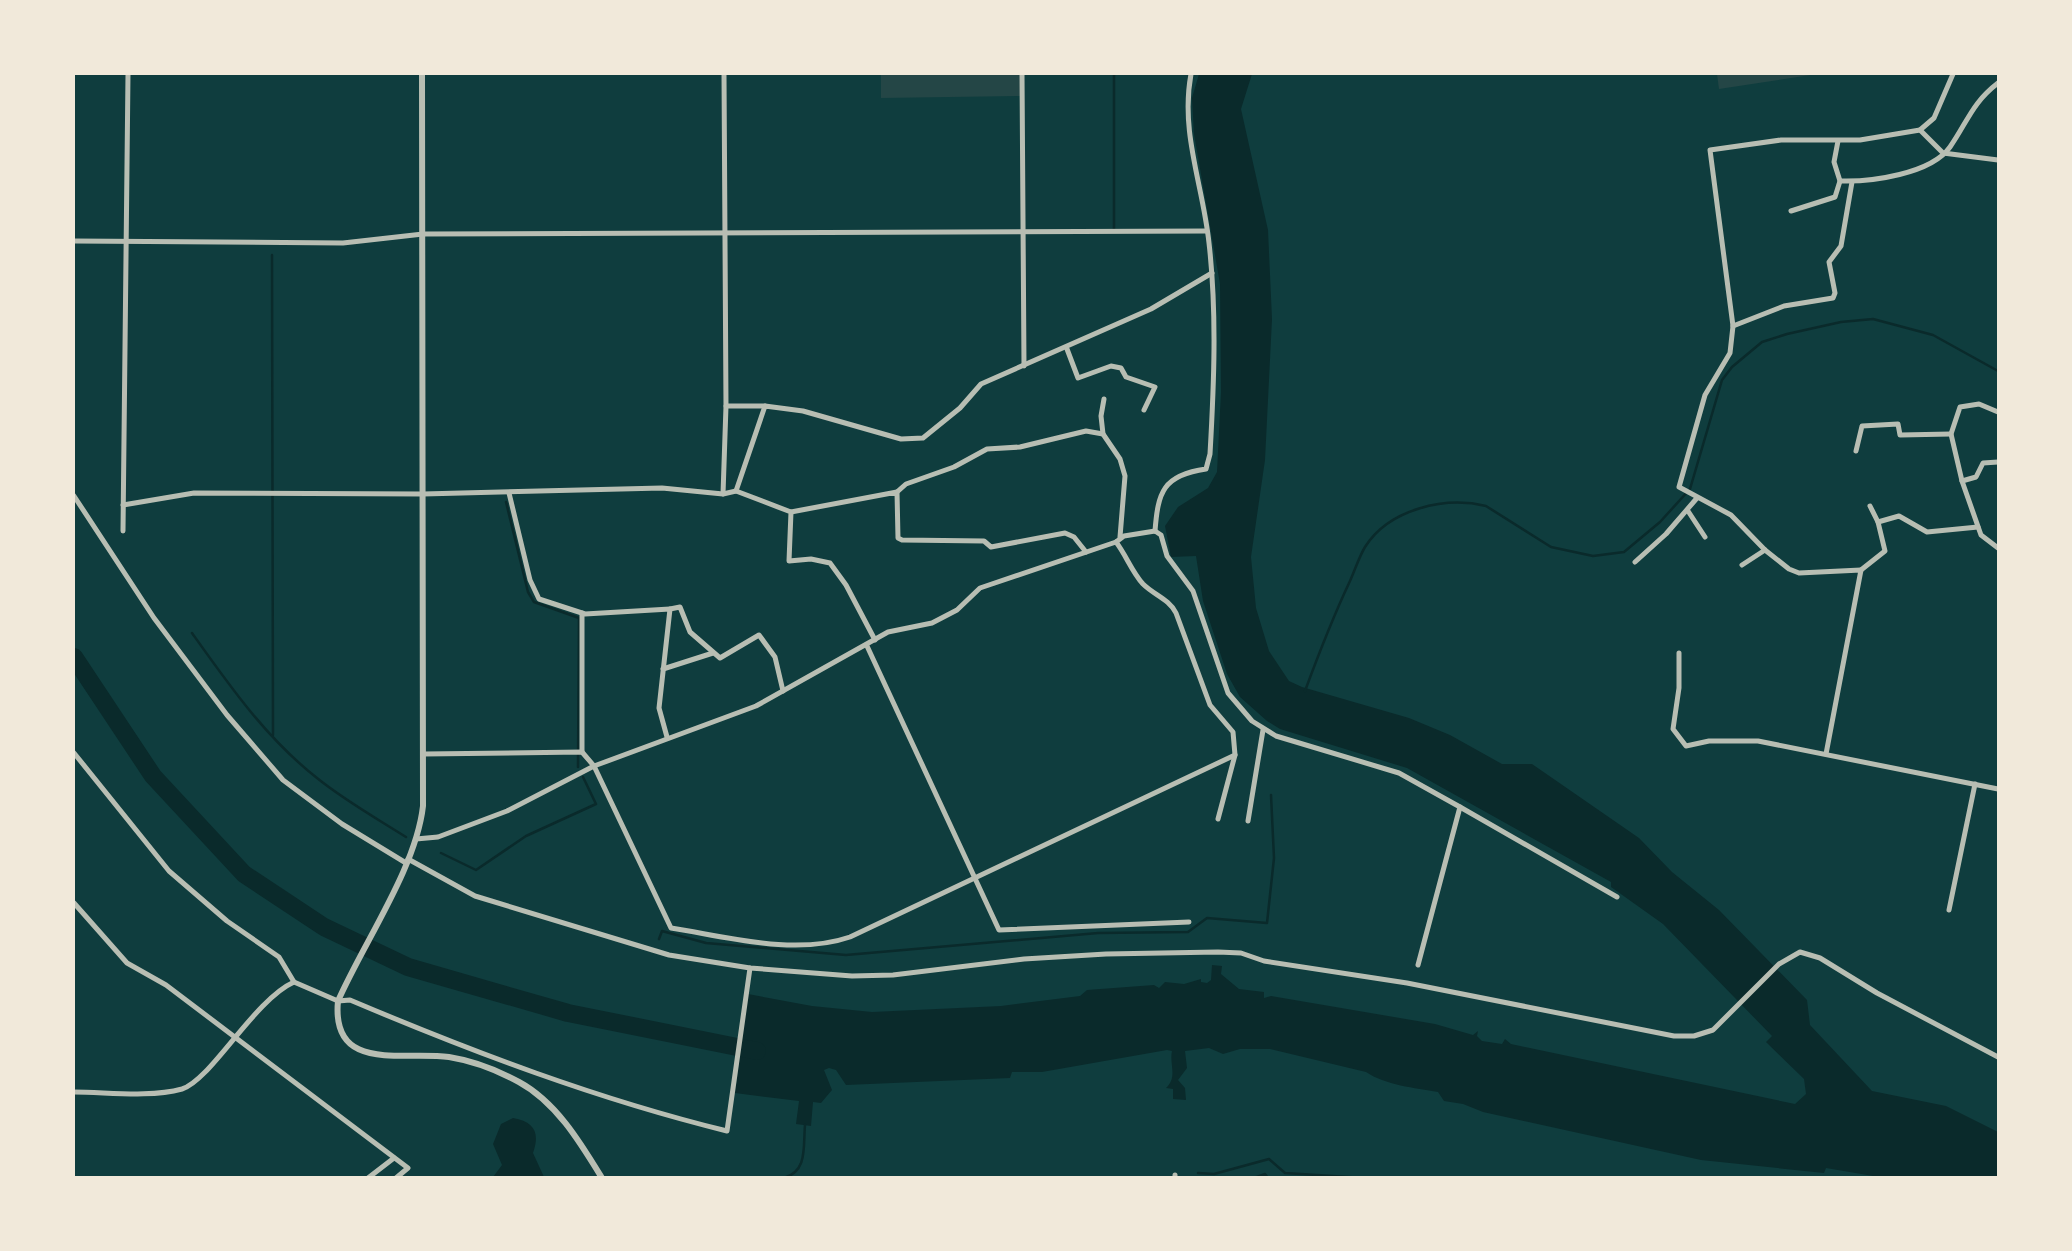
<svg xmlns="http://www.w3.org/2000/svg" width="2072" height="1251" font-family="'PT Sans',sans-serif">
<rect width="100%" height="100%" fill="#0f3d3e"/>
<g fill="#244646">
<polygon points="881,74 1020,74 1020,96 881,98"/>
<polygon points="1717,74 1817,74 1719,89"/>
</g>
<g fill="#0a2a2b">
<path d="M 1199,74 L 1252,74 L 1241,109 L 1268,230 L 1272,319 L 1265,460 L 1251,557 L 1256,608 L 1269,651 L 1289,681 L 1302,687 L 1409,718 L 1450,735 L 1502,764 L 1532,764 L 1639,838 L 1672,872 L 1719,910 L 1807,1000 L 1810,1025 L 1872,1091 L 1946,1106 L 1998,1132 L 1998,1177 L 1879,1177 L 1826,1168 L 1824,1173 L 1701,1160 L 1483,1112 L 1463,1104 L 1444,1101 L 1438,1092 C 1415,1088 1385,1085 1366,1072 L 1270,1049 L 1240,1049 L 1223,1054 L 1209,1048 L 1185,1051 L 1187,1068 L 1178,1080 L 1185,1088 L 1186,1100 L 1173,1099 L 1173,1089 L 1166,1088 C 1178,1077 1169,1064 1172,1051 L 1167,1050 L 1042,1072 L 1012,1072 L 1010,1078 L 846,1085 L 836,1070 L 829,1068 L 824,1070 L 832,1090 L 821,1103 L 813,1102 L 811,1126 L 796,1124 L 799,1101 L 735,1093 L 748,994 L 812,1006 L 872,1012 L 1001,1006 L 1080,996 L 1087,990 L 1154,985 L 1159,988 L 1165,982 L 1184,984 L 1201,979 L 1201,982 L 1207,983 L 1211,980 L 1212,965 L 1222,966 L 1221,974 L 1239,989 L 1264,992 L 1264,998 L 1271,996 L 1435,1024 L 1473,1035 L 1478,1031 L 1477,1036 L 1482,1041 L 1502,1044 L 1505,1039 L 1511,1044 L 1795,1104 L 1806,1094 L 1804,1079 L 1766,1042 L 1772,1036 L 1663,924 L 1611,887 L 1611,882 L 1407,768 L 1280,729 L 1267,721 L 1240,697 L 1227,674 L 1203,601 L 1196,556 L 1171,557 L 1165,526 L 1178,507 L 1208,488 L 1217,472 L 1221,392 L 1220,284 L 1194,134 L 1192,98 Z"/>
<path d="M 513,1118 C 535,1122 540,1133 533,1153 L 544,1177 L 493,1177 L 502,1165 L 493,1144 L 501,1124 Z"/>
</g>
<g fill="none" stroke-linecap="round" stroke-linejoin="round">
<g stroke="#0a2a2b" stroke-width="2.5">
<polyline points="1114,231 1114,74"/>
<polyline points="272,255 273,735"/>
<polyline points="506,502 528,592 534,602 579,618 578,767"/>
<path d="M 192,633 C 229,685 266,738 317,778 C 344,800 376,818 406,837"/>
<path d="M 1305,691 C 1319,653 1333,617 1350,581 C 1355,570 1359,557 1365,547 C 1389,509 1445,496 1486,506 L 1551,547 L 1593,556 L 1624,552 L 1660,522 L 1690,489 L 1722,380 L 1732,367 L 1762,342 L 1787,334 L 1841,322 L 1873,319 L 1933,335 L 1998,371"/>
<polyline points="441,853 476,870 526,836 596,804 583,777"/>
<polyline points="659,939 662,931 706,943 846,955 1098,933 1188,932 1207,918 1267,923 1274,858 1271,795"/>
<polyline points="1198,1173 1214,1174 1269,1159 1285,1173 1364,1178"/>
<path d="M 784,1178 C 808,1171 803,1147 805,1125"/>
<polyline points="1254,1178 1265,1174 1268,1178"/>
</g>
<polyline stroke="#0a2a2b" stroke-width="18" points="74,657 153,776 244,874 324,927 408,967 568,1013 757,1051"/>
<g stroke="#b8beb3" stroke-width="5">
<polyline points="1022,74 1024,366"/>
<polyline points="1920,130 1934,118 1953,74"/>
<path d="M 1840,181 C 1871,182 1931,174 1950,147 C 1968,121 1972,103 1998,83"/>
<polyline points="1791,211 1835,197 1840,181 1834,162 1838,141"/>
<polyline points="74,241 343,243 423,234 1207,231"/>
<polyline points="1733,326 1784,306 1833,298 1835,293 1829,262 1841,246 1852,182"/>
<polyline points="1067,349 1078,378 1111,366 1121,368 1126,377 1155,387 1144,410"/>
<polyline points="1104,399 1101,416 1103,434 1120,459 1125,476 1120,537"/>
<polyline points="726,406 765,406"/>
<polyline points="1998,412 1979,404 1960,407 1951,434 1962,481 1981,535 1998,548"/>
<polyline points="1856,451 1862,426 1898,424 1900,435 1951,434"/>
<polyline points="1962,481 1976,477 1983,463 1998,462"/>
<polyline points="736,491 765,406 803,411 901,439 923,438 960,408 981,384 1151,309 1212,273"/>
<polyline points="897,492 906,484 954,467 987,449 1020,447 1086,431 1103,434"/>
<polyline points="509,493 530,580 539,599 585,614 670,609 659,708 667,737"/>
<polyline points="723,494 726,406 724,74"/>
<polyline points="74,496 154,618 227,715 283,780 342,824 406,863"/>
<polyline points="123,505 194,493 423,494 662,488 723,494 736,491 791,512 789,561 811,559 830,563 846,585 875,640"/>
<polyline points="1688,511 1705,537"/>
<polyline points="791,512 897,492 898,538 902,540 984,541 991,547 1065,533 1074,537 1086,552"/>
<polyline points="1878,522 1899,516 1927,532 1978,527"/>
<polyline points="123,531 128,74"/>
<polyline points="1155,531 1161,535 1167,556 1193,591 1228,693 1252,721 1276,736 1399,773 1460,807 1418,965"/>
<path d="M 1155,531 C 1158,492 1163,475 1206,469 L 1210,454 C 1214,384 1217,313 1209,243 C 1203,185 1180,133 1191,74"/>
<polyline points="1635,562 1666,534 1697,498"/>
<polyline points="1742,565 1765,550"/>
<polyline points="1861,570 1885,551 1878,522 1870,506"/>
<polyline points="670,609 680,607 690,632 720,658 759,635 775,657 783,691"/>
<polyline points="867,646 999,930 1189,922"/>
<polyline points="1679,653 1679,688 1673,729 1686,746 1709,741 1758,741 1998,789"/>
<polyline points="663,669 713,653"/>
<polyline points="582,752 582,613"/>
<polyline points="74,753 169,871 227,921 279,957 294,982"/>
<path d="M 424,754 L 582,752 L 594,766 L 671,928 C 728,937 795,956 850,937 L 1235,755 L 1233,732 L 1210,705 L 1176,613 C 1169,599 1154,595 1143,584 C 1132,572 1126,555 1116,542"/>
<polyline points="1826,754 1861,570 1799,573 1789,569 1765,550 1731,515 1679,487 1705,395 1730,353 1733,326 1710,150 1781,140 1860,140 1920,130 1943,153 1998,160"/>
<polyline points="1460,807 1617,897"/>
<polyline points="1218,819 1235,755"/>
<polyline points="1248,821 1263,730"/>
<polyline points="416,839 438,837 507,811 594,766 756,706 888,632 932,623 957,610 980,588 1116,542 1124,536 1155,531"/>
<polyline points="408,859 475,896 669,955 750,968 852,976 893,975 1024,959 1106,954 1218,952 1241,953 1264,961 1407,983 1674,1036 1694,1036 1713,1030 1779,964 1800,952 1820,958 1877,993 1998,1057"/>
<polyline points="74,903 127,963 166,985 408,1168 396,1178"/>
<polyline points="1949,910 1975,784"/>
<path d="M 74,1092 C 107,1092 149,1098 182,1089 C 211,1080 254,1000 294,982 L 338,1001 L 350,1000 C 473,1052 597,1099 727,1131 L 750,968"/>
<polyline points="1175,1175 1175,1178"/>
<polyline points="368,1178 394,1158"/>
</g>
<path stroke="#b8beb3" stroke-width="6" d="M 422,74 L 423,806 C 416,868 364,942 338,1001 C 331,1073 402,1051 449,1057 C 474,1061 497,1070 519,1082 C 556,1102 580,1142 602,1178"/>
</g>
<rect width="2072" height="1251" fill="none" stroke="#f1e9da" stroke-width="150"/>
</svg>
